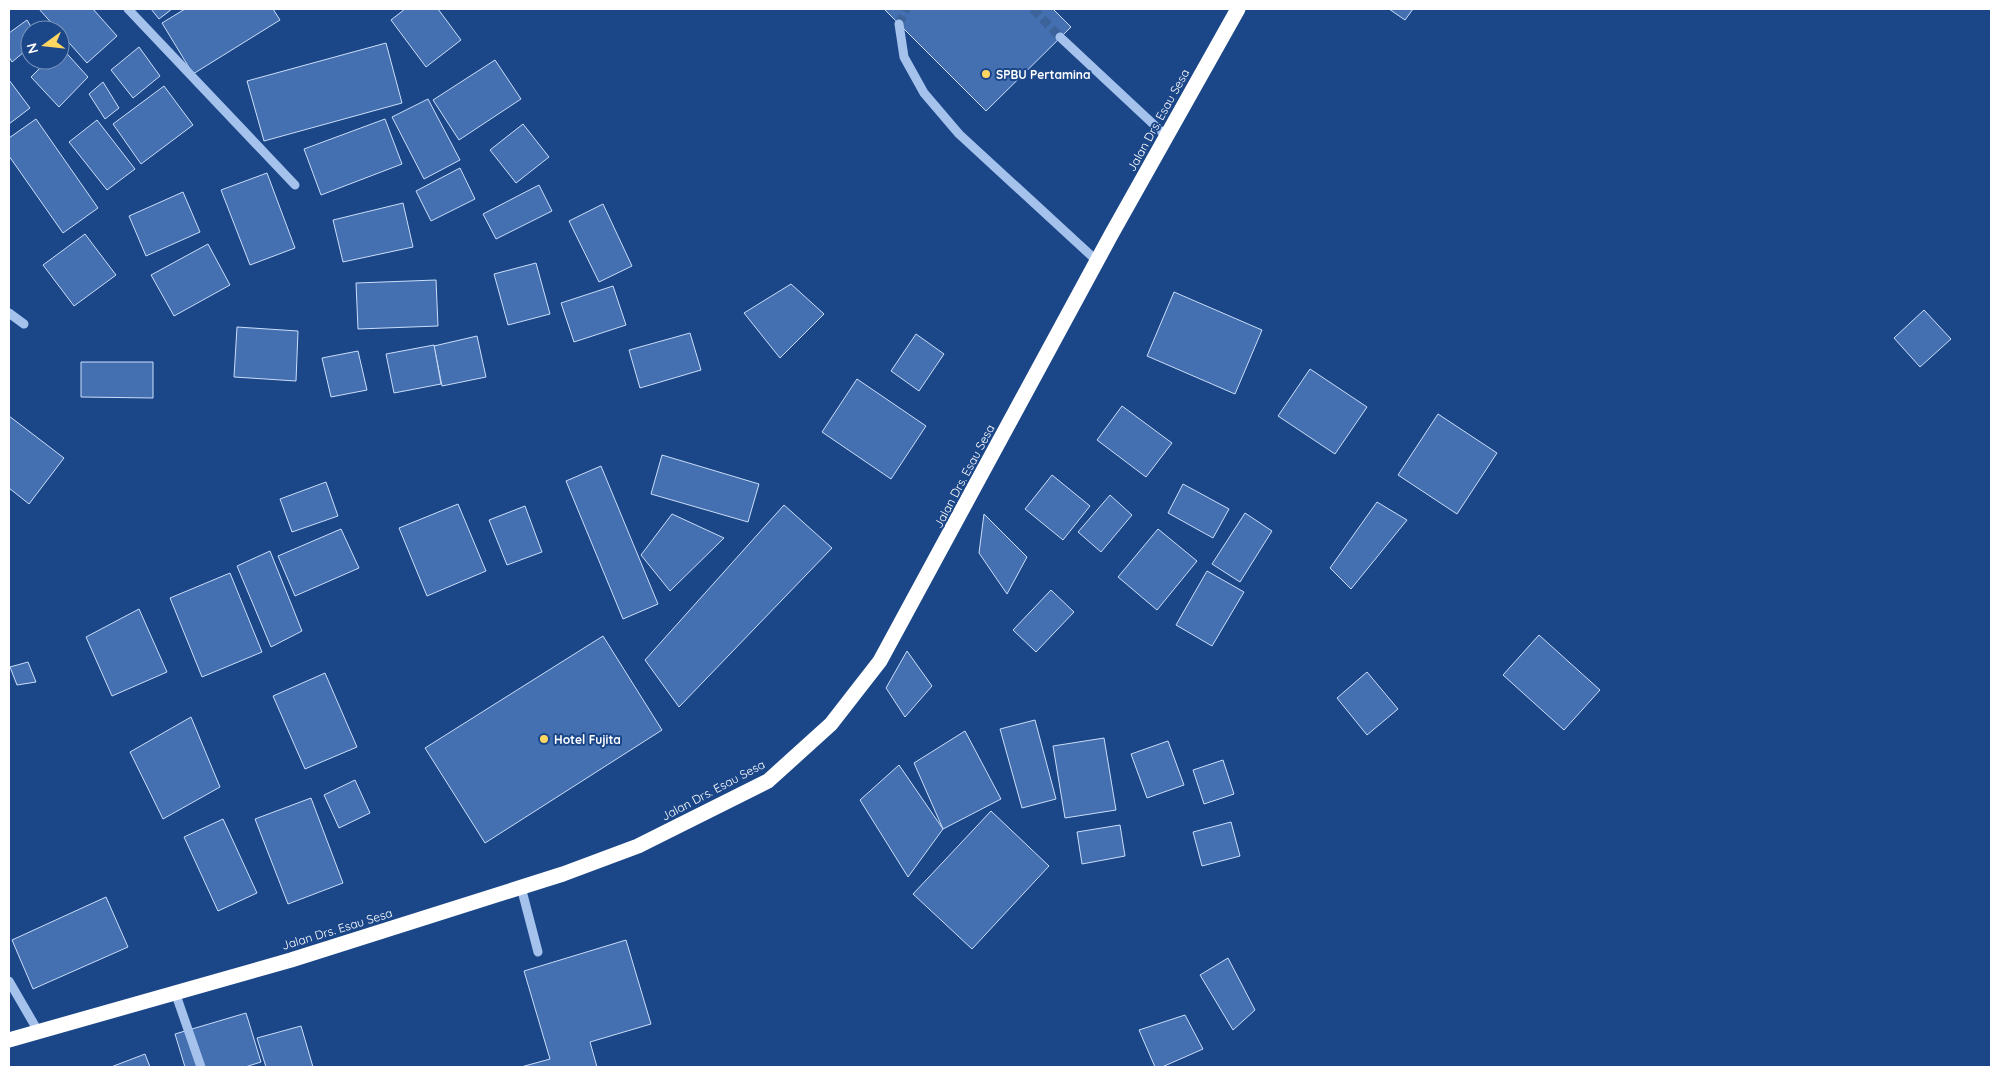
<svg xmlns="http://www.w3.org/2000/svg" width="2000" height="1076" font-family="Quicksand,sans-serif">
<rect width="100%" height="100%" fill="#1b4789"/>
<g fill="#4470b2" stroke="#cadef9">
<polygon points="39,9 93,9 117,36 87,63"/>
<polygon points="151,9 172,9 159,19"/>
<polygon points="185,9 273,9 280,20 193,74 162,23"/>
<polygon points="405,9 438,9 461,40 426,67 391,20"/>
<polygon points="884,9 1053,9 1071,27 986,111"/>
<polygon points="1389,9 1413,9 1405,20"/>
<polygon points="27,20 33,30 30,30 30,47 12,62 9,57 9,33"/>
<polygon points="386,43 402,103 264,141 247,81"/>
<polygon points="61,47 88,77 59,107 31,77 48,60 60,60"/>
<polygon points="139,47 160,76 133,98 111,70"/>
<polygon points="495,60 521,99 459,140 433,100"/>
<polygon points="9,80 30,108 9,124"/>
<polygon points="103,82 119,108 105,119 89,94"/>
<polygon points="164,86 193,125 141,164 113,124"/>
<polygon points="428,99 460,160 424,179 392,117"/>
<polygon points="36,119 98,208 63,233 9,156 9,138"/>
<polygon points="385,119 402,164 321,195 304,149"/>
<polygon points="97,120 135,169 107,190 69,142"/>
<polygon points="523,124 549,157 516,183 490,150"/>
<polygon points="460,168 475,199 431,221 416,191"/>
<polygon points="267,173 295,248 250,265 221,190"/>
<polygon points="539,185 552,211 496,239 483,214"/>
<polygon points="183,192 200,232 146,256 129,216"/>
<polygon points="403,203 413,247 343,262 333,220"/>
<polygon points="603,204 632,266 599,282 569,221"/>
<polygon points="85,234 116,275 74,306 43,265"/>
<polygon points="208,244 230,285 174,316 151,275"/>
<polygon points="536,263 550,314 508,325 494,274"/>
<polygon points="436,280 438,326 358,329 356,283"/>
<polygon points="791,284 824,314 780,358 744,313"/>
<polygon points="613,286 626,325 574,342 561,303"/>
<polygon points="1174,292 1262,330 1235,394 1147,356"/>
<polygon points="1924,310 1951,339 1920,367 1894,338"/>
<polygon points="237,327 298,331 296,381 234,377"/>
<polygon points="690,333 701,370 640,388 629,350"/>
<polygon points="916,334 944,354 919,391 891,371"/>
<polygon points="477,336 486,377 442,386 434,346"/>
<polygon points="434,345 441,384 394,393 386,354"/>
<polygon points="358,351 367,390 331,397 322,358"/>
<polygon points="81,362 153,362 153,398 81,397"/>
<polygon points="1310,369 1367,407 1335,454 1278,416"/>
<polygon points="857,379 926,426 891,479 822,432"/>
<polygon points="1122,406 1172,443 1146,477 1097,440"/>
<polygon points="1438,414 1497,453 1457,514 1398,475"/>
<polygon points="9,416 64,458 29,504 9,488"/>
<polygon points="662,455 759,484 748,522 651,494"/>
<polygon points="601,466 658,604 623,619 566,481"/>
<polygon points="1052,475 1090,506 1063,540 1025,509"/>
<polygon points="326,482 338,516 292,532 280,499"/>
<polygon points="1183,484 1229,509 1213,538 1168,513"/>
<polygon points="1110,495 1132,515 1101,552 1078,532"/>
<polygon points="1377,502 1407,520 1351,589 1330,568"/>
<polygon points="458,504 486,571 427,596 399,528"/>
<polygon points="784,505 832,548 679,707 645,660"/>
<polygon points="525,506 542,552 507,565 489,520"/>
<polygon points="1245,513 1272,531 1240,582 1212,564"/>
<polygon points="672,514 724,538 670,591 641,555"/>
<polygon points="984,514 1027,557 1007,594 979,553"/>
<polygon points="341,529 359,568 295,596 278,556"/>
<polygon points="1158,529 1197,561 1157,610 1118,577"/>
<polygon points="270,551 302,631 271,647 237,566"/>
<polygon points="1207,571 1244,592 1212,646 1176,625"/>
<polygon points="230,573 262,652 202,677 170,598"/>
<polygon points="1051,590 1074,612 1036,652 1013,630"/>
<polygon points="139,609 167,672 112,696 86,637"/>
<polygon points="1539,635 1600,690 1564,730 1503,675"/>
<polygon points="603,636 662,730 485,843 425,748"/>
<polygon points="907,651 932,686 905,717 886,688"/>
<polygon points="28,662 36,682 17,685 10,667"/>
<polygon points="1367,672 1398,709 1367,735 1337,698"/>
<polygon points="325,673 357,747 305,769 273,696"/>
<polygon points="191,717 220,787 163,819 130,752"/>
<polygon points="1035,720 1056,799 1022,808 1000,729"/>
<polygon points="965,731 1001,799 943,829 914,763"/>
<polygon points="1104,738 1116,810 1065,818 1053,746"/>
<polygon points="1168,741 1184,785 1147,798 1131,754"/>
<polygon points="1223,760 1234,794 1204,804 1193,770"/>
<polygon points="899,765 943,829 908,877 860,800"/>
<polygon points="355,780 370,813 339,828 324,795"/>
<polygon points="311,798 343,883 288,904 255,819"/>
<polygon points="991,811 1049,866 972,949 913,894"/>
<polygon points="223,819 257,893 218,911 184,837"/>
<polygon points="1231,822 1240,856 1202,866 1193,832"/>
<polygon points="1120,825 1125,856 1082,864 1077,832"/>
<polygon points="106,897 128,947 33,989 12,940"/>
<polygon points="626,940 651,1024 590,1042 597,1067 521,1067 550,1059 524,971"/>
<polygon points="1228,958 1255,1010 1233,1030 1200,975"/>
<polygon points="246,1013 261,1062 245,1067 185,1067 175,1034"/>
<polygon points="1185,1015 1203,1049 1162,1067 1155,1067 1139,1030"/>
<polygon points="301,1026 313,1067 266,1067 257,1038"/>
<polygon points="145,1054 150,1067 111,1067"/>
</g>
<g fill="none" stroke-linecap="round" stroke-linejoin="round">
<g stroke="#3d639b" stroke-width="9" stroke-dasharray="9 4.5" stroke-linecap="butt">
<polyline points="1033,9 1060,37"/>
<polyline points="899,24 906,9"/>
</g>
<g stroke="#a5c2ec" stroke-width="9">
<polyline points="128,9 295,185"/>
<polyline points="899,24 904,57 924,93 959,134 1097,261"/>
<polyline points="1060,37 1166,136"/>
<polyline points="9,313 24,324"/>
<polyline points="521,887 538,952"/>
<polyline points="9,981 38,1031"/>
<polyline points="175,992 201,1067"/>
</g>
<polyline stroke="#fff" stroke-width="15" points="9,1040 291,960 563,874 638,846 768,781 831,724 880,661 1111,235 1238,9"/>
</g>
<g fill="#fed661" stroke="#1b4789" stroke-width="2">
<circle cx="986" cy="74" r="5"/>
<circle cx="544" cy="739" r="5"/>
</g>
<g text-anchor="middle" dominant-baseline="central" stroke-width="4" stroke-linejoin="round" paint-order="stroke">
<g font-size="12" font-weight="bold" fill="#fff" stroke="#1b4789" text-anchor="start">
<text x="996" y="74">SPBU Pertamina</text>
<text x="554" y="739">Hotel Fujita</text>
</g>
<g font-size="12" fill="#fff" stroke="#1b4789">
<text transform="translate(1158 120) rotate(-61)">Jalan Drs. Esau Sesa</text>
<text transform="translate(964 476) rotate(-62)">Jalan Drs. Esau Sesa</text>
<text transform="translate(713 790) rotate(-28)">Jalan Drs. Esau Sesa</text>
<text transform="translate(337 929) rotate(-17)">Jalan Drs. Esau Sesa</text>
</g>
</g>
<rect width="2000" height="1076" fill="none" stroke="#ffffff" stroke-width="20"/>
<g transform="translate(45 45) rotate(255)"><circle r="24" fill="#1b4789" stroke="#7691b8"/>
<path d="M0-4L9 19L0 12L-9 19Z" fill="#fed661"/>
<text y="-8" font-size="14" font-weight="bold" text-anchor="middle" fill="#ffffff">N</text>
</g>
</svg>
